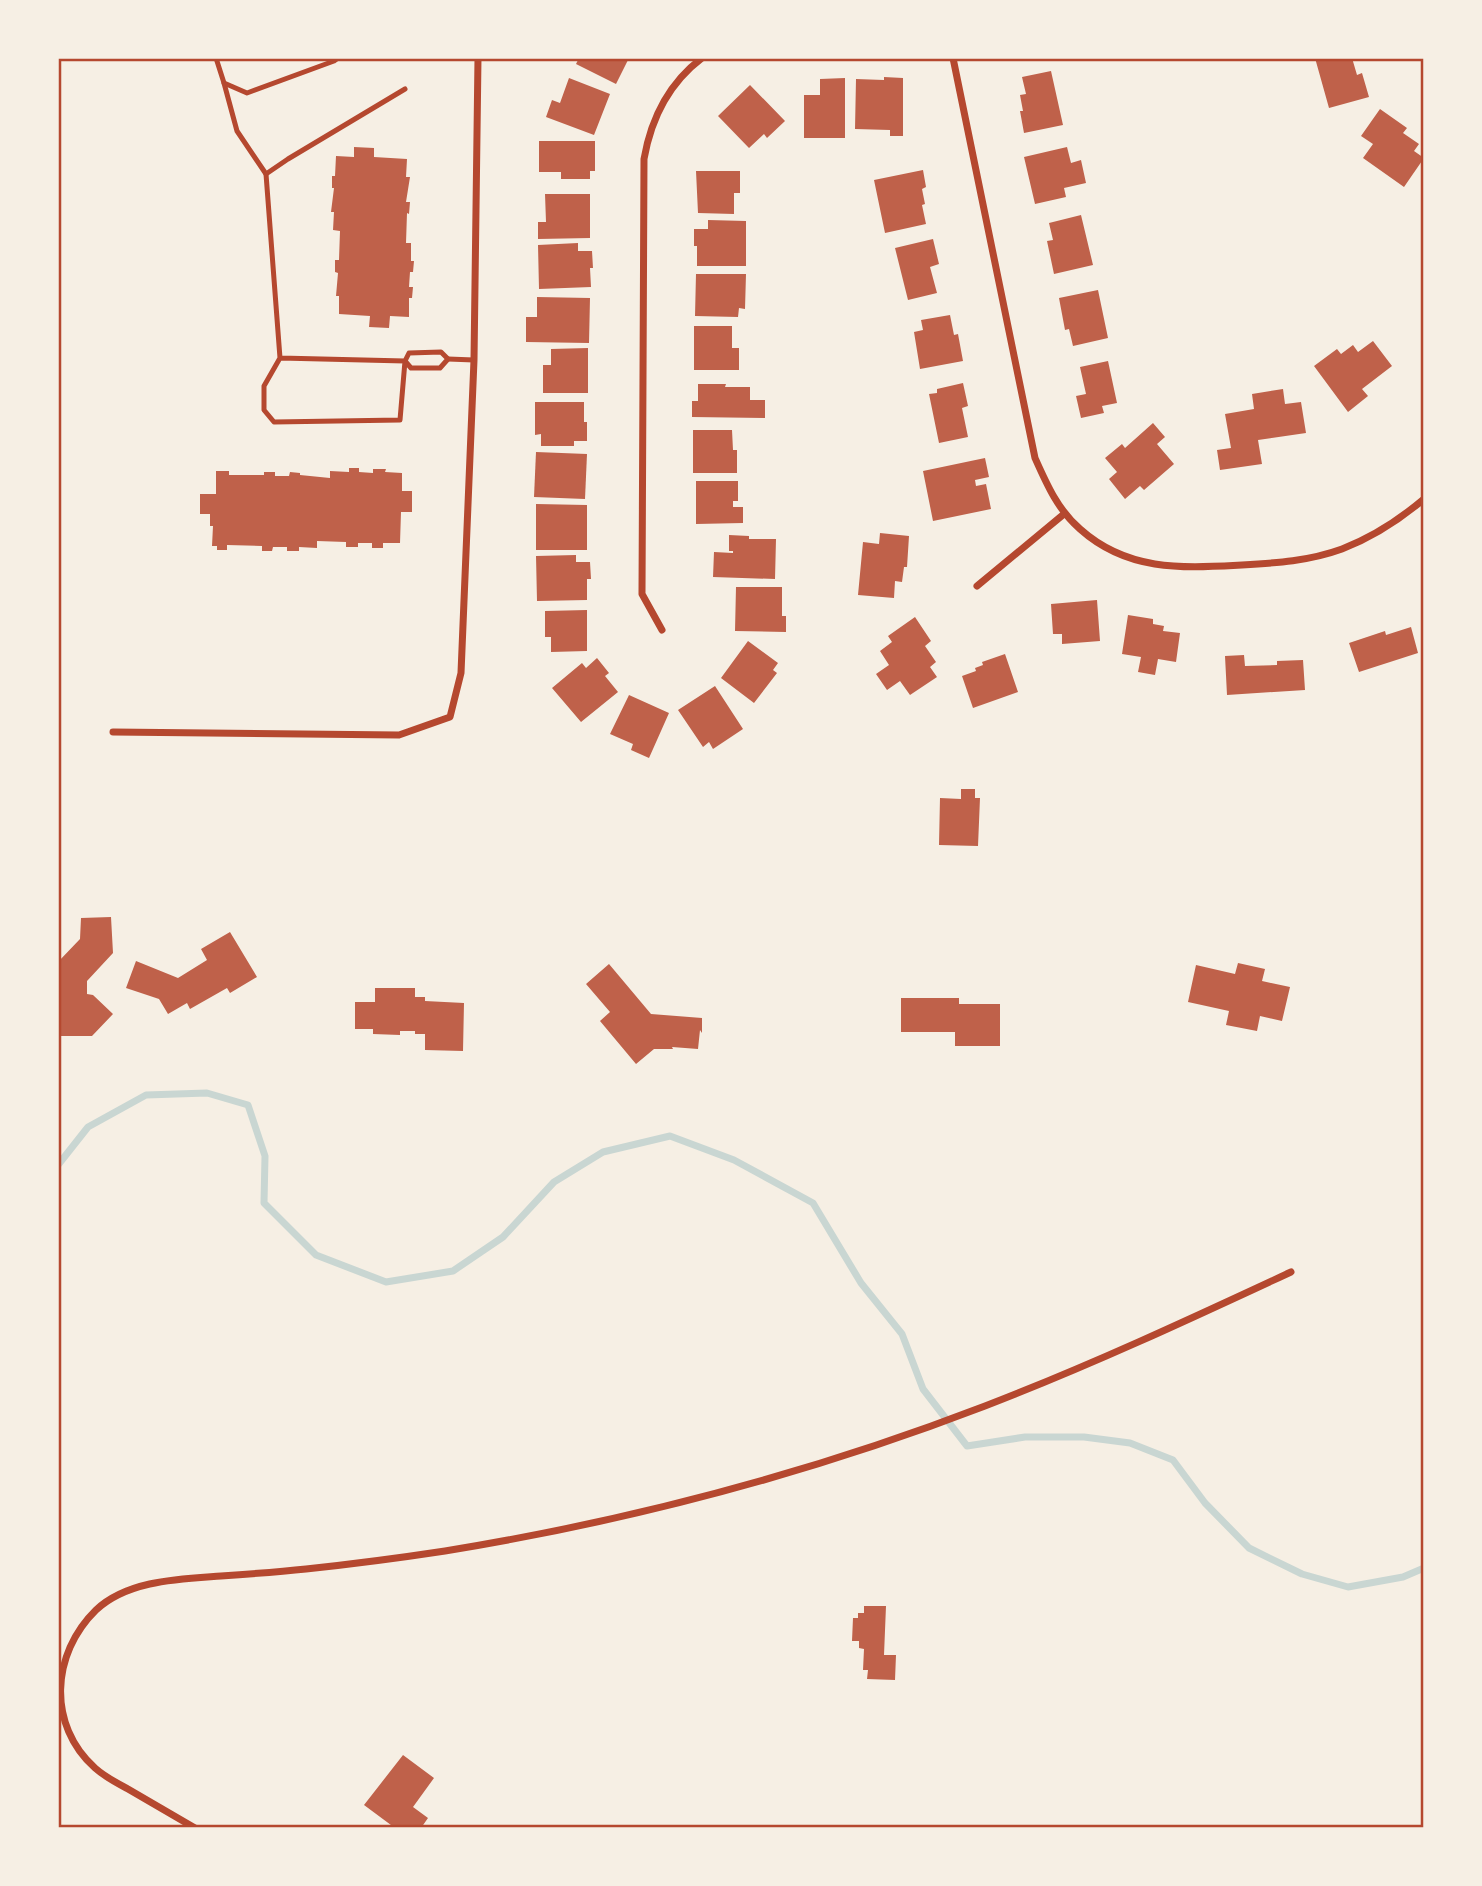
<svg xmlns="http://www.w3.org/2000/svg" width="1482" height="1886" font-family="Overpass,sans-serif">
<rect width="100%" height="100%" fill="#f6efe4"/>
<g fill="none" stroke-linecap="round" stroke-linejoin="round">
<polyline stroke="#c9d6d2" stroke-width="7" points="58,1165 88,1127 146,1095 207,1093 248,1105 265,1156 264,1203 316,1255 386,1282 453,1271 503,1237 554,1182 603,1152 670,1136 734,1160 813,1203 861,1283 902,1334 923,1389 967,1446 1025,1437 1084,1437 1130,1443 1173,1460 1205,1503 1249,1548 1302,1574 1348,1587 1403,1577 1424,1568"/>
</g>
<g fill="#bf614a">
<polygon points="579,58 629,58 616,84 576,64"/>
<polygon points="1315,58 1352,58 1357,75 1362,73 1369,97 1329,108"/>
<polygon points="1051,71 1063,125 1024,133 1020,111 1023,111 1020,95 1026,94 1022,77"/>
<polygon points="884,77 903,78 903,136 890,136 890,130 855,129 856,79 884,80"/>
<polygon points="569,78 610,94 594,135 546,117 552,100 560,103"/>
<polygon points="845,78 845,138 804,138 804,95 820,95 820,79"/>
<polygon points="750,85 785,121 767,138 764,134 749,148 718,116"/>
<polygon points="1380,109 1407,128 1403,133 1419,144 1414,151 1424,158 1404,187 1363,158 1373,144 1361,136"/>
<polygon points="539,141 595,141 595,171 590,171 590,179 561,179 561,172 539,172"/>
<polygon points="354,147 374,148 374,157 407,159 406,177 410,177 406,202 410,202 409,214 407,213 406,243 411,243 411,261 414,261 413,272 410,272 409,287 413,287 412,298 409,298 409,317 390,316 389,328 369,327 370,316 339,314 339,296 336,296 338,273 335,272 335,260 339,260 340,231 333,230 334,212 331,212 334,188 332,188 332,176 335,176 336,156 354,157"/>
<polygon points="1067,147 1071,163 1081,160 1086,183 1064,188 1066,197 1035,204 1024,157"/>
<polygon points="923,170 926,187 922,189 925,204 922,205 926,224 885,233 874,180"/>
<polygon points="696,171 740,171 740,193 734,193 734,214 698,213"/>
<polygon points="545,194 590,194 590,238 538,239 538,222 546,222"/>
<polygon points="1081,215 1093,265 1054,274 1047,241 1053,240 1049,223"/>
<polygon points="708,220 746,221 746,266 697,266 697,246 694,246 694,229 708,229"/>
<polygon points="933,239 939,264 930,267 937,293 908,300 895,248"/>
<polygon points="578,243 578,251 592,251 593,268 590,268 591,287 539,289 538,245"/>
<polygon points="696,274 746,274 745,309 739,308 738,317 695,316"/>
<polygon points="1098,290 1108,338 1073,346 1069,329 1065,330 1059,298"/>
<polygon points="537,297 590,298 589,343 526,342 526,317 537,317"/>
<polygon points="950,315 954,335 958,334 963,361 920,369 914,332 923,330 921,320"/>
<polygon points="694,326 732,326 732,348 739,348 739,370 694,370"/>
<polygon points="1373,341 1392,366 1362,389 1368,396 1348,412 1314,366 1337,349 1341,354 1353,345 1358,352"/>
<polygon points="588,348 588,393 543,393 543,365 551,365 551,349"/>
<polygon points="1108,361 1117,403 1102,406 1104,413 1081,418 1076,396 1086,394 1080,367"/>
<polygon points="963,383 968,406 962,408 968,437 939,443 929,394 937,393 937,389"/>
<polygon points="698,384 726,384 725,387 750,387 750,400 765,400 765,418 692,417 692,401 698,401"/>
<polygon points="1283,389 1285,404 1301,402 1306,433 1258,440 1262,464 1220,470 1217,450 1231,448 1225,414 1254,409 1252,394"/>
<polygon points="535,402 584,402 584,422 587,422 587,441 574,441 574,446 541,446 541,434 535,435"/>
<polygon points="1153,423 1165,437 1157,444 1174,464 1144,490 1140,486 1125,499 1109,479 1117,472 1105,458 1122,444 1125,448"/>
<polygon points="693,430 732,430 733,450 737,450 737,473 693,473"/>
<polygon points="536,452 587,454 585,499 534,497"/>
<polygon points="985,458 989,477 975,480 976,486 986,484 991,509 933,521 923,471"/>
<polygon points="349,468 359,468 359,472 373,473 373,469 386,469 385,472 402,473 402,491 412,491 412,512 401,512 400,543 383,543 383,548 372,548 372,543 358,543 358,547 346,547 346,542 317,541 317,548 299,547 299,551 287,551 287,547 273,547 272,551 262,551 262,546 227,545 227,550 217,550 217,546 212,546 213,526 210,526 210,514 200,514 200,494 216,494 216,471 229,471 229,475 264,475 264,472 275,472 275,476 289,476 290,472 300,473 300,475 330,478 330,471 349,472"/>
<polygon points="696,481 738,481 738,501 733,501 733,507 743,507 743,523 696,524"/>
<polygon points="536,504 587,505 587,550 536,550"/>
<polygon points="880,533 909,536 907,567 904,567 902,582 895,581 894,598 858,595 863,542 879,544"/>
<polygon points="729,535 749,536 749,539 776,539 775,579 713,577 714,552 733,553 733,551 729,551"/>
<polygon points="576,555 576,562 590,562 591,579 587,579 587,600 537,601 536,556"/>
<polygon points="736,587 782,587 782,616 786,616 786,632 735,631"/>
<polygon points="1097,600 1100,641 1062,644 1062,634 1053,634 1051,604"/>
<polygon points="587,610 587,651 551,652 551,637 545,637 545,611"/>
<polygon points="1128,615 1153,619 1153,624 1164,626 1163,631 1180,633 1176,662 1158,659 1155,675 1138,672 1141,657 1122,654"/>
<polygon points="915,617 931,641 925,646 936,662 930,667 937,677 910,695 900,681 887,690 876,674 889,665 880,651 892,642 888,636"/>
<polygon points="1411,627 1418,653 1359,672 1349,643 1385,631 1386,635"/>
<polygon points="748,641 778,663 773,670 777,673 754,703 721,678"/>
<polygon points="1005,654 1018,692 973,708 962,676 976,671 975,668 983,665 982,662"/>
<polygon points="1244,655 1245,666 1277,665 1277,661 1303,660 1305,690 1227,695 1225,656"/>
<polygon points="597,658 609,673 605,676 618,692 581,722 552,688 582,663 586,668"/>
<polygon points="715,686 743,729 713,749 709,742 703,747 678,710"/>
<polygon points="629,695 669,713 649,758 631,750 633,744 610,734"/>
<polygon points="961,789 975,789 975,798 980,798 978,846 939,845 940,798 961,799"/>
<polygon points="111,917 113,953 87,981 87,994 93,995 113,1014 92,1036 58,1036 58,962 80,939 81,918"/>
<polygon points="230,932 257,977 230,993 227,988 190,1009 187,1003 168,1014 159,999 126,988 136,961 178,978 207,960 201,949"/>
<polygon points="1238,963 1265,969 1262,981 1290,987 1282,1021 1260,1016 1257,1031 1226,1025 1229,1011 1188,1002 1196,965 1235,974"/>
<polygon points="609,964 651,1014 702,1018 702,1033 700,1030 698,1049 672,1047 673,1049 654,1049 636,1064 600,1021 610,1012 586,984"/>
<polygon points="375,988 415,988 415,997 425,997 425,1001 464,1003 463,1051 425,1050 425,1034 415,1034 415,1031 400,1031 400,1035 373,1034 373,1029 355,1029 355,1002 375,1002"/>
<polygon points="901,998 959,998 959,1004 1000,1004 1000,1046 955,1046 955,1032 901,1032"/>
<polygon points="864,1606 886,1606 884,1655 896,1655 895,1680 867,1679 868,1670 863,1670 864,1649 859,1648 859,1641 852,1641 853,1618 858,1618 858,1613 864,1613"/>
<polygon points="403,1755 434,1778 413,1807 428,1818 421,1828 395,1828 364,1805"/>
</g>
<g fill="none" stroke-linecap="round" stroke-linejoin="round">
<g stroke="#b5482f" stroke-width="5">
<polyline points="216,58 224,83 247,93 334,61 338,58"/>
<polyline points="224,83 237,131 266,174 280,358 264,386 264,410 274,422 400,420 405,361 409,353 441,352 448,359 440,368 411,368 405,361 280,358"/>
<polyline points="266,174 288,159 405,89"/>
<polyline points="448,359 474,360"/>
</g>
<g stroke="#b5482f" stroke-width="7">
<path d="M 953,58 L 1035,458 C 1047,485 1058,510 1080,529 C 1128,572 1183,568 1242,565 C 1277,563 1309,561 1342,549 C 1373,537 1399,520 1424,499"/>
<polyline points="977,586 1064,514"/>
<path d="M 662,630 L 642,594 L 644,159 C 651,119 669,83 702,58"/>
<polyline points="113,732 399,735 450,717 461,673 474,360 478,58"/>
<path d="M 195,1828 C 173,1815 150,1802 128,1789 C 117,1783 105,1777 95,1768 C 47,1725 51,1654 96,1610 C 128,1580 180,1579 221,1576 C 250,1574 278,1572 306,1569 C 353,1564 399,1558 445,1551 C 629,1521 811,1473 985,1406 C 1089,1366 1190,1319 1291,1272"/>
</g>
</g>
<rect width="1482" height="1886" fill="none" stroke="#f6efe4" stroke-width="119"/>
<rect x="60" y="60" width="1362" height="1766" fill="none" stroke="#b5482f" stroke-width="2.5"/>
</svg>
